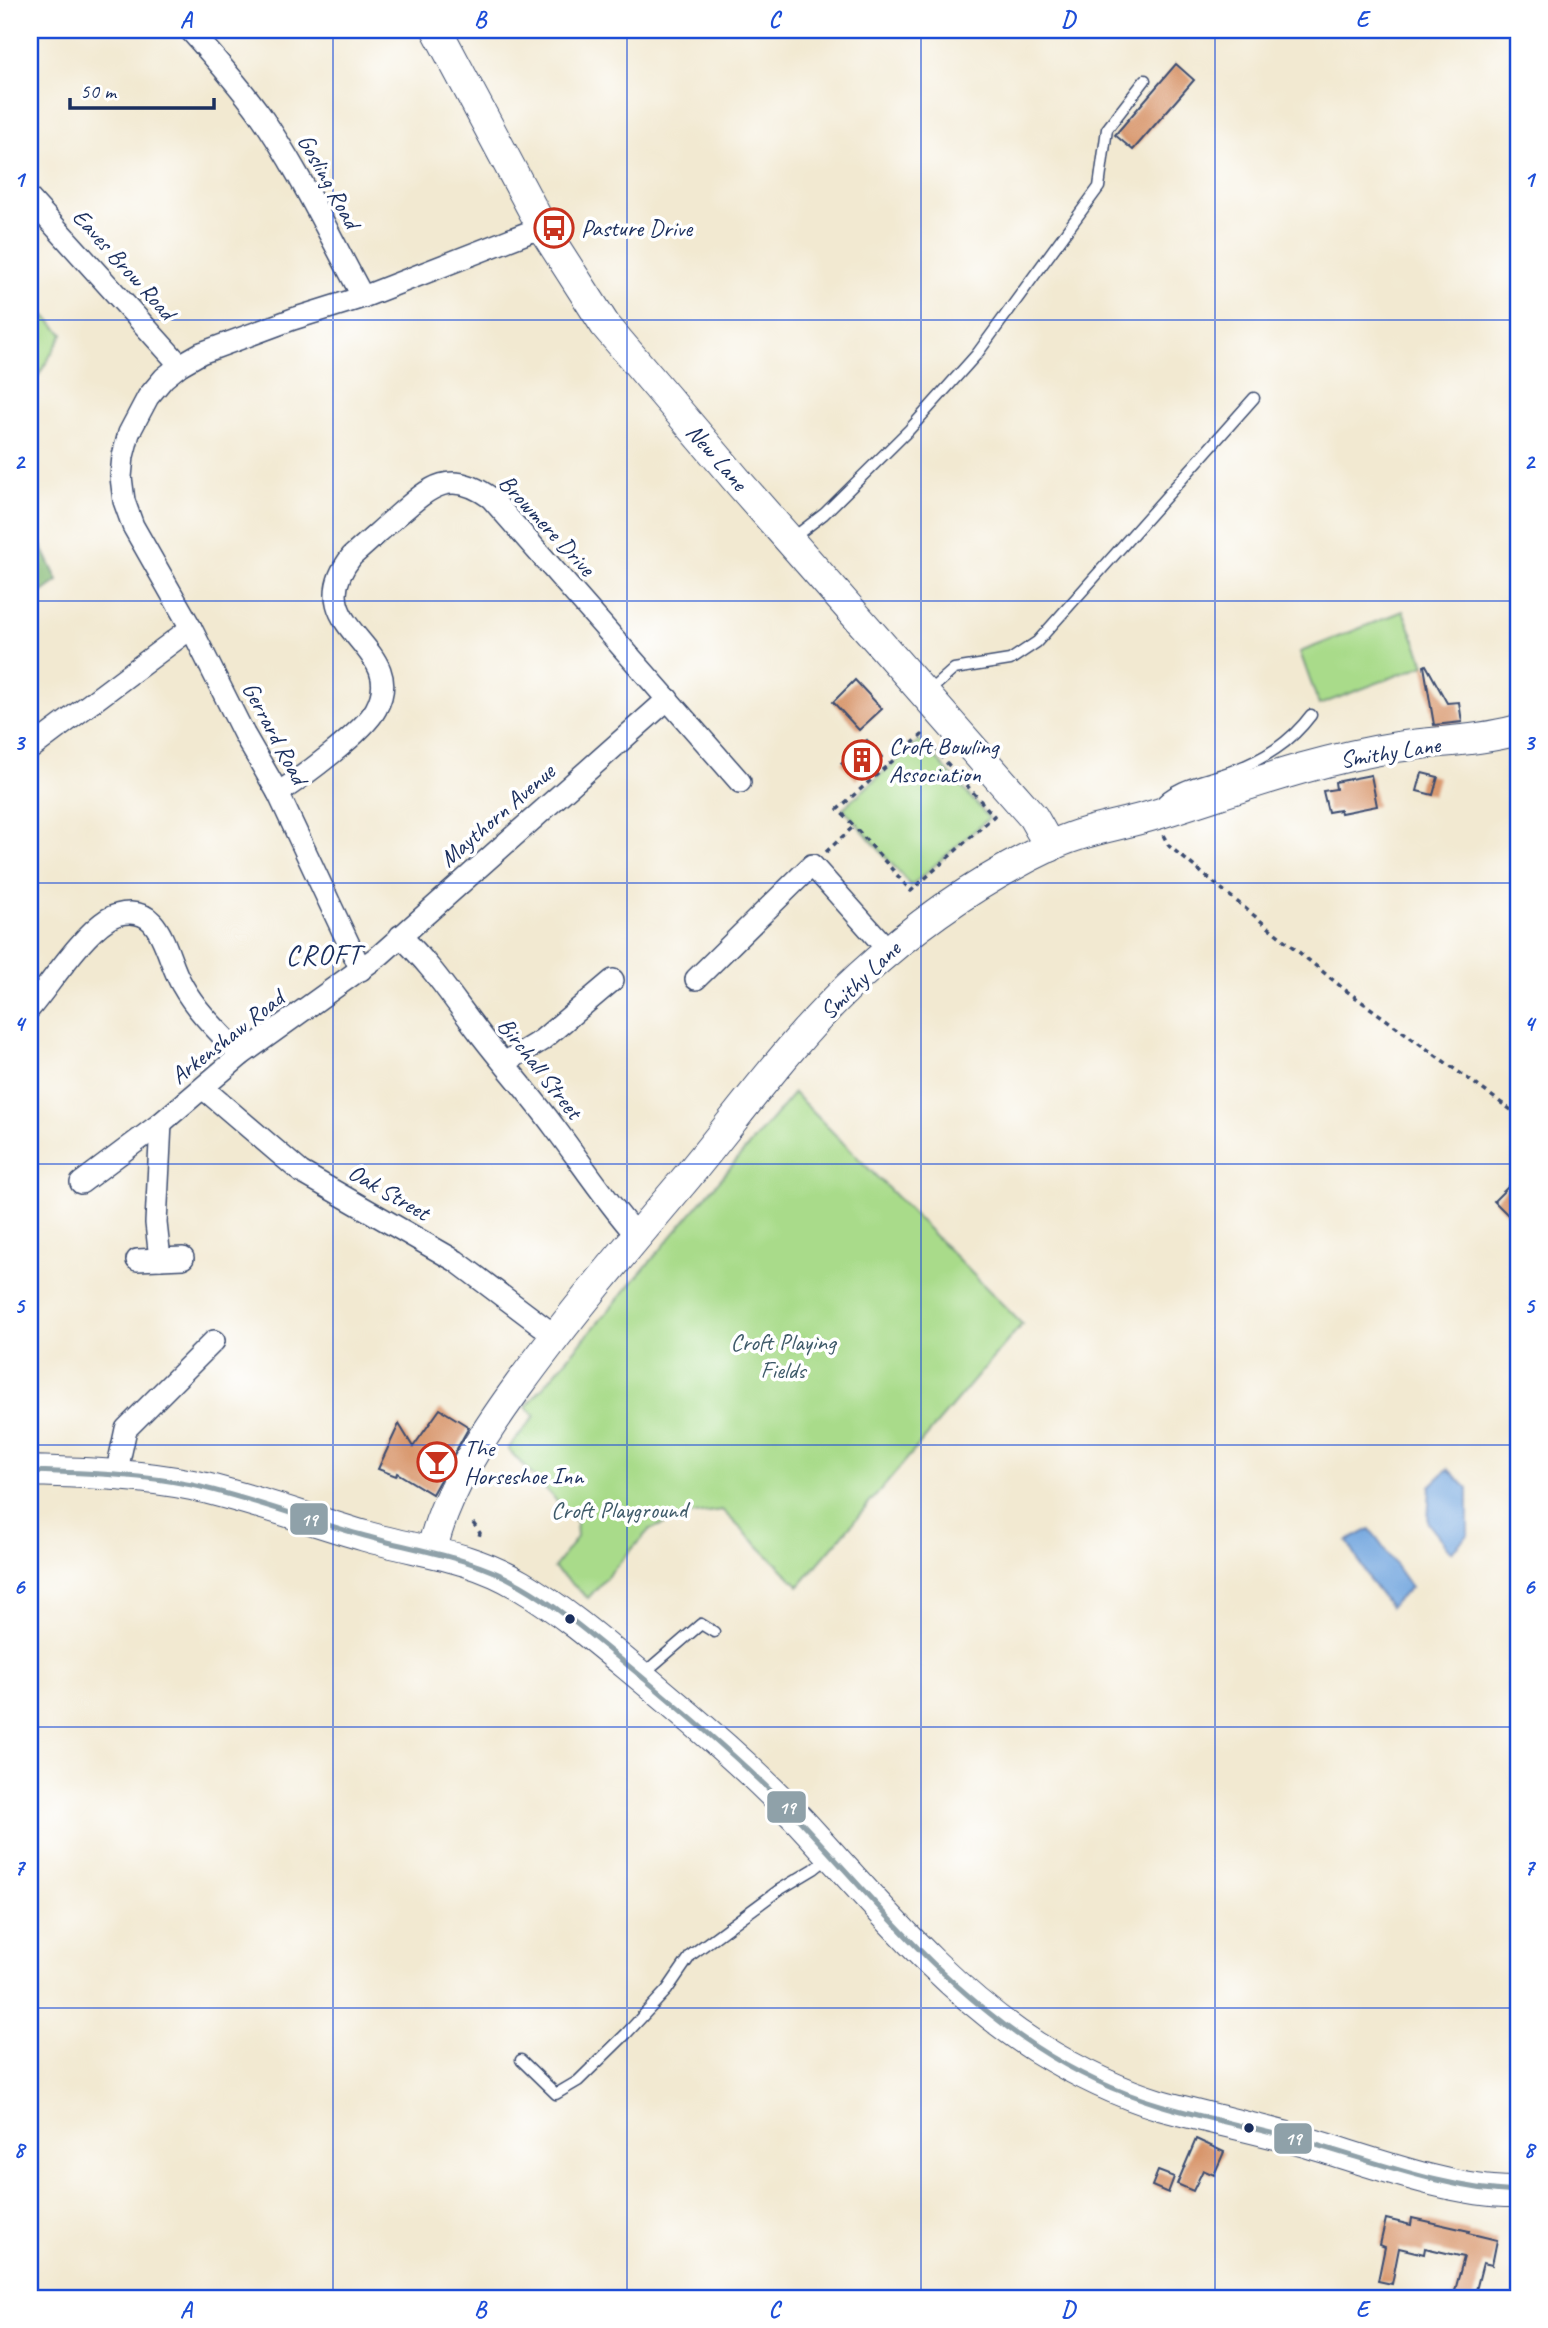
<svg xmlns="http://www.w3.org/2000/svg" width="1548" height="2328" font-family="Caveat,sans-serif">
<rect width="100%" height="100%" fill="#fff"/>
<filter id="ink" filterUnits="userSpaceOnUse"><feTurbulence type="fractalNoise" baseFrequency=".0143" numOctaves="2"/><feDisplacementMap in="SourceGraphic" scale="14" xChannelSelector="R" yChannelSelector="G"/><feConvolveMatrix kernelMatrix="1 2 1 2 8 2 1 2 1" color-interpolation-filters="sRGB"/></filter>
<filter id="wash" filterUnits="userSpaceOnUse"><feTurbulence type="fractalNoise" baseFrequency=".00686" numOctaves="4" result="noise"/><feDisplacementMap in="SourceGraphic" scale="28" xChannelSelector="R" yChannelSelector="G"/><feGaussianBlur stdDeviation="1.57" result="paint"/><feColorMatrix in="noise" values="0 0 0 0 0 0 0 0 0 0 0 0 0 0 0 0 0 1.4 0 .05"/><feComposite in="paint" operator="in"/></filter>
<g filter="url(#wash)">
<rect width="100%" height="100%" fill="#f2e9d1"/>
<g fill="#a9db8a" stroke="#628574" stroke-width="2">
<polygon points="30,301 63,334 30,390"/>
<polygon points="1403,611 1425,665 1319,705 1300,652"/>
<polygon points="920,740 989,818 911,886 843,808"/>
<polygon points="794,1093 1022,1324 799,1586 722,1510 689,1515 650,1529 588,1598 554,1568 577,1537 576,1522 508,1449 535,1416 526,1407"/>
</g>
<polygon fill="#86bb76" stroke="#50756a" stroke-width="2" points="30,523 58,581 30,601"/>
<g fill="#72a6de" stroke="#466a9e" stroke-width="2">
<polygon points="1448,1469 1468,1489 1468,1535 1451,1552 1428,1523 1430,1486"/>
<polygon points="1370,1529 1411,1587 1390,1607 1370,1581 1347,1541"/>
</g>
<g id="blocks">
<g fill="#d8966c">
<polygon points="1176,64 1194,80 1133,150 1115,135"/>
<polygon points="1426,665 1447,703 1459,702 1462,722 1434,725 1424,666"/>
<polygon points="855,680 882,709 859,730 833,702"/>
<polygon points="867,740 882,757 856,780 841,763"/>
<polygon points="1422,773 1438,777 1433,795 1417,791"/>
<polygon points="1371,775 1377,806 1341,813 1340,810 1328,812 1323,791 1336,789 1335,782"/>
<polygon points="1509,1186 1518,1195 1518,1225 1494,1201"/>
<polygon points="440,1409 469,1427 432,1494 397,1473 396,1476 378,1469 399,1424 413,1447"/>
<polygon points="1196,2139 1224,2152 1214,2175 1203,2170 1193,2191 1177,2184"/>
<polygon points="1158,2171 1174,2177 1168,2193 1152,2186"/>
<polygon points="1412,2218 1469,2231 1468,2233 1497,2240 1492,2265 1483,2263 1474,2298 1453,2298 1464,2257 1425,2248 1424,2254 1399,2248 1392,2284 1378,2281 1385,2247 1380,2245 1386,2219 1411,2225"/>
</g>
</g>
</g>
<g filter="url(#ink)">
<use href="#blocks" fill-opacity="0" stroke="#3b4b6f" stroke-width="2"/>
<g fill="none" stroke-linecap="round" stroke-linejoin="round">
<g stroke="#3b4b6f" stroke-width="13">
<g id="lane">
<polyline points="790,540 824,514 909,430 977,354 1099,187 1107,129 1145,80"/>
<polyline points="927,693 954,669 1010,660 1037,642 1254,398"/>
<path d="M 1159,805 C 1174,784 1208,780 1232,771 C 1264,759 1290,743 1311,715"/>
<polyline points="643,1674 701,1624 714,1632"/>
<polyline points="521,2060 556,2094 578,2081 626,2034 667,1990 691,1955 779,1890 814,1869 829,1857"/>
</g>
</g>
<g stroke="#3b4b6f" stroke-width="24">
<g id="street">
<path d="M 190,30 C 214,57 238,84 259,113 C 299,170 329,235 363,297"/>
<polyline points="30,199 180,365"/>
<polyline points="30,749 191,628"/>
<path d="M 278,793 C 301,778 364,732 376,709 C 411,645 295,628 352,556 C 367,543 382,529 397,516 C 430,487 450,468 491,498 L 740,782"/>
<path d="M 400,936 C 431,964 453,999 478,1031 C 503,1064 531,1095 555,1128 C 582,1164 606,1201 636,1235"/>
<polyline points="361,970 278,793 244,734 191,628 133,526 124,501 121,477 123,456 129,433 148,397 164,378 180,365 201,353 293,319 363,297 542,227"/>
<polyline points="696,979 812,865 889,951"/>
<path d="M 30,1008 C 51,983 81,936 108,919 C 121,911 141,910 152,922 C 166,937 171,967 182,985 C 197,1012 220,1033 241,1055"/>
<polyline points="504,1063 542,1040 613,980"/>
<polyline points="203,1088 301,1172 456,1261 554,1335"/>
<polyline points="81,1183 161,1123 241,1055 380,955 668,699"/>
<polyline points="160,1259 156,1223 161,1123"/>
<polyline points="137,1260 183,1258"/>
<polyline points="116,1475 126,1429 214,1341"/>
</g>
</g>
<g stroke="#3b4b6f" stroke-width="32">
<g id="secondary">
<polyline points="437,30 542,227 605,325 740,484 1033,817 1050,847"/>
<path d="M 30,1471 C 84,1473 139,1474 192,1485 C 251,1498 307,1519 365,1536 C 420,1552 468,1554 520,1585 C 564,1611 603,1645 643,1678 C 698,1724 752,1770 801,1822 C 874,1901 945,1989 1036,2047 C 1075,2071 1117,2092 1160,2105 C 1207,2118 1255,2128 1302,2141 C 1364,2159 1454,2194 1518,2192"/>
<path d="M 432,1550 C 445,1492 484,1433 519,1385 C 570,1315 626,1249 682,1183 C 740,1114 793,1037 861,975 C 920,921 984,877 1057,843 C 1088,829 1122,825 1154,815 C 1235,790 1313,760 1397,747 C 1438,741 1478,741 1518,730"/>
</g>
</g>
<g stroke="#3b4b6f" stroke-width="3.5" stroke-dasharray="5 5" stroke-linecap="butt">
<polyline points="1163,835 1169,846 1344,989 1518,1115"/>
<polyline points="826,852 854,826 838,809 922,735 994,816 911,891 854,826"/>
<polyline points="473,1523 480,1533 478,1540"/>
<polyline points="1515,2298 1518,2295"/>
</g>
<use href="#lane" stroke="#fff" stroke-width="10"/>
<use href="#street" stroke="#fff" stroke-width="21"/>
<use href="#secondary" stroke="#fff" stroke-width="30"/>
<g stroke="#fff" stroke-width="10">
<path id="bus-1" d="M 30,1471 C 84,1473 139,1474 192,1485 C 251,1498 307,1520 365,1536 C 418,1551 472,1557 520,1585 C 562,1609 599,1642 636,1672 C 693,1720 751,1768 801,1822 C 876,1902 944,1988 1036,2047 C 1074,2072 1117,2092 1160,2105 C 1207,2119 1255,2128 1302,2141 C 1374,2161 1443,2189 1518,2192"/>
</g>
<use href="#bus-1" stroke="#8fa1a9" stroke-width="5"/>
</g>
</g>
<path fill="none" stroke="#1d4ed8" stroke-width="2" stroke-opacity="0.55" d="M 333,30 L 333,2298M 627,30 L 627,2298M 921,30 L 921,2298M 1215,30 L 1215,2298M 30,320 L 1518,320M 30,601 L 1518,601M 30,883 L 1518,883M 30,1164 L 1518,1164M 30,1445 L 1518,1445M 30,1727 L 1518,1727M 30,2008 L 1518,2008"/>
<defs>
<g id="bus-ring" transform="scale(2.0125)"><circle r="9.5" fill="#fff" stroke="#c8321e" stroke-width="1.5"/><path d="M-5-6H5V4H4V6H2V4H-2V6H-4V4H-5ZM-3.5-4V0h7V-4ZM-3.5 1.2v1.5H-2V1.2ZM2 1.2v1.5H3.5V1.2Z" fill="#c8321e"/></g>
<g id="building-ring" transform="scale(2.0125)"><circle r="9.5" fill="#fff" stroke="#c8321e" stroke-width="1.5"/><path d="M-4-6H4V6H1V3H-1V6H-4ZM-2.5-4.3h1.7v1.8h-1.7ZM.8-4.3h1.7v1.8H.8ZM-2.5-1h1.7V.8h-1.7ZM.8-1h1.7V.8H.8Z" fill="#c8321e"/></g>
<g id="bar-ring" transform="scale(2.0125)"><circle r="9.5" fill="#fff" stroke="#c8321e" stroke-width="1.5"/><path d="M-6-5H6L.8 .8V4.5H3.5V6h-7V4.5H-.8V.8Z" fill="#c8321e"/></g>
</defs>
<g fill-rule="evenodd">
<use href="#bus-ring" x="554" y="228"/>
<use href="#building-ring" x="862" y="760"/>
<use href="#bar-ring" x="437" y="1462"/>
</g>
<g fill="#1b2f5e" stroke="#fff" stroke-width="2.5">
<circle cx="570" cy="1619" r="6"/>
<circle cx="1249" cy="2128" r="6"/>
</g>
<g text-anchor="middle" dominant-baseline="central" stroke-width="7" stroke-linejoin="round" paint-order="stroke">
<g font-size="24" fill="#1b2f5e" stroke="#fff">
<text transform="translate(329 181) rotate(61)">Gosling Road</text>
<text transform="translate(124 264) rotate(48)">Eaves Brow Road</text>
<text transform="translate(717 457) rotate(49)">New Lane</text>
<text transform="translate(547 525) rotate(47)">Browmere Drive</text>
<text transform="translate(275 733) rotate(62)">Gerrard Road</text>
<text transform="translate(1390 752) rotate(-9)">Smithy Lane</text>
<text transform="translate(497 815) rotate(-41)">Maythorn Avenue</text>
<text transform="translate(860 980) rotate(-44)">Smithy Lane</text>
<text transform="translate(227 1037) rotate(-38)">Arkenshaw Road</text>
<text transform="translate(540 1068) rotate(52)">Birchall Street</text>
<text transform="translate(389 1192) rotate(30)">Oak Street</text>
</g>
<g font-size="24" fill="#1b2f5e" stroke="#fff" text-anchor="start">
<text x="581" y="228">Pasture Drive</text>
<text x="889" y="746">Croft Bowling<tspan x="889" dy="28">Association</tspan></text>
<text x="464" y="1448">The<tspan x="464" dy="28">Horseshoe Inn</tspan></text>
</g>
<g font-size="24" fill="#3e5a69" stroke="#fff">
<text x="783" y="1342">Croft Playing<tspan x="783" dy="28">Fields</tspan></text>
<text x="619" y="1510">Croft Playground</text>
</g>
<g font-size="28" letter-spacing="2" fill="#1b2f5e" stroke="#fff">
<text x="324" y="954">CROFT</text>
</g>
</g>
<g stroke="#fff" stroke-width="2.5">
<rect x="289" y="1502" width="40" height="34" rx="7" fill="#8fa1a9"/>
<rect x="766" y="1790" width="41" height="34" rx="7" fill="#8fa1a9"/>
<rect x="1273" y="2122" width="40" height="33" rx="7" fill="#8fa1a9"/>
</g>
<g font-size="19" text-anchor="middle" font-weight="bold" fill="#fff">
<text x="309" y="1526">19</text>
<text x="787" y="1814">19</text>
<text x="1293" y="2145">19</text>
</g>
<rect width="1548" height="2328" fill="none" stroke="#fff" stroke-width="77"/>
<path d="M70 98v10h144v-10" fill="none" stroke="#1b2f5e" stroke-width="3.5"/>
<text x="80" y="98" font-size="21" fill="#1b2f5e" stroke="#ffffff" stroke-width="5" paint-order="stroke">50 m</text>
<rect x="38" y="38" width="1472" height="2252" fill="none" stroke="#1d4ed8" stroke-width="2.5"/>
<g font-size="23" text-anchor="middle" font-weight="bold" fill="#1d4ed8">
<text x="186" y="27">A</text>
<text x="480" y="27">B</text>
<text x="774" y="27">C</text>
<text x="1068" y="27">D</text>
<text x="1362" y="27">E</text>
<text x="19" y="187">1</text>
<text x="1529" y="187">1</text>
<text x="19" y="469">2</text>
<text x="1529" y="469">2</text>
<text x="19" y="750">3</text>
<text x="1529" y="750">3</text>
<text x="19" y="1031">4</text>
<text x="1529" y="1031">4</text>
<text x="19" y="1313">5</text>
<text x="1529" y="1313">5</text>
<text x="19" y="1594">6</text>
<text x="1529" y="1594">6</text>
<text x="19" y="1875">7</text>
<text x="1529" y="1875">7</text>
<text x="19" y="2157">8</text>
<text x="1529" y="2157">8</text>
<text x="186" y="2317">A</text>
<text x="480" y="2317">B</text>
<text x="774" y="2317">C</text>
<text x="1068" y="2317">D</text>
<text x="1362" y="2317">E</text>
</g>
</svg>
